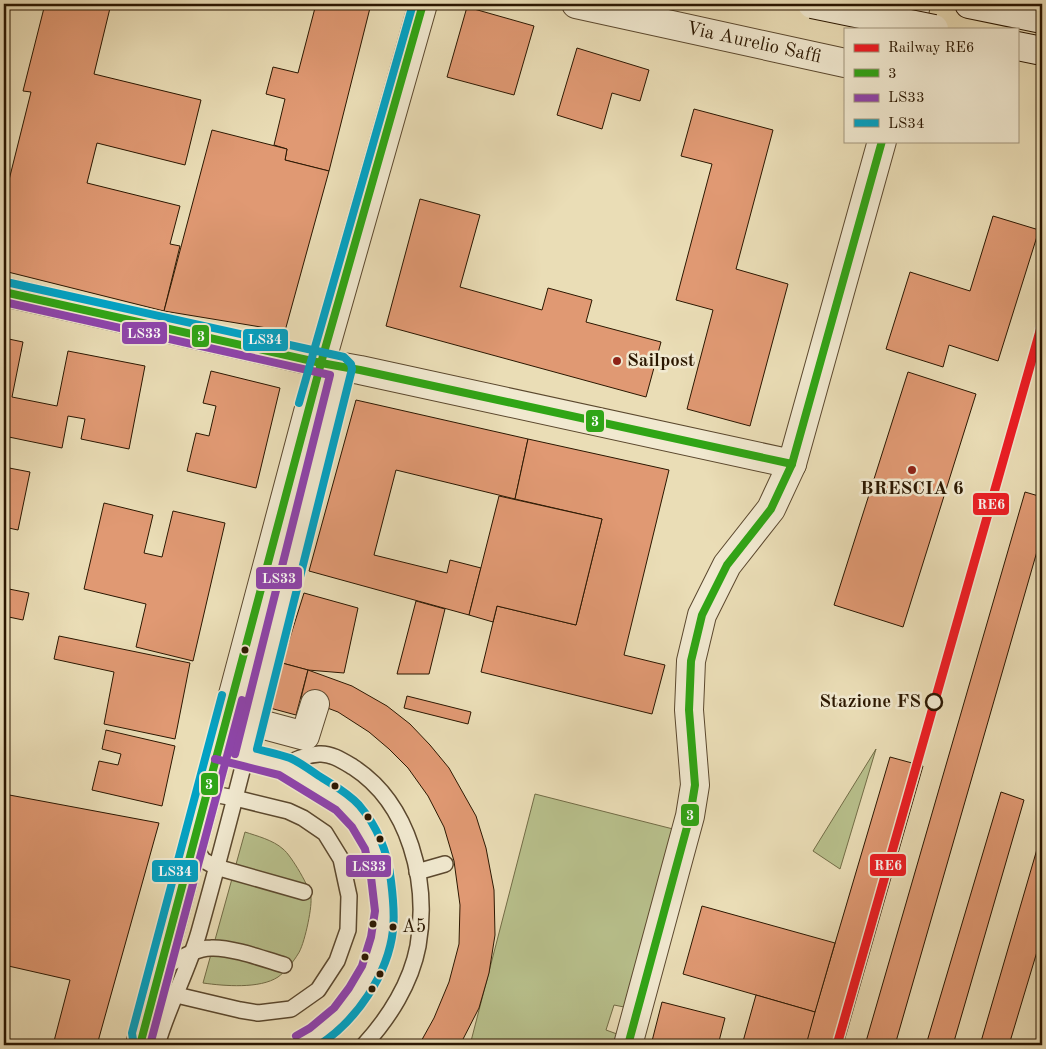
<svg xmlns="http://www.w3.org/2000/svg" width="1046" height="1049" font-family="'Old Standard TT',serif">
<rect width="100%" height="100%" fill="#eaddb6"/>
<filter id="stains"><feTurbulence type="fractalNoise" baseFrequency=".004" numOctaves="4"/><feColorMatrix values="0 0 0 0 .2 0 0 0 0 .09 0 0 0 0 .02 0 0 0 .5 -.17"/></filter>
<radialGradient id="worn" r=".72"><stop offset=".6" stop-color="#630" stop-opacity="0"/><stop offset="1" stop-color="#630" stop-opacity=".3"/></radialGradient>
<g fill="#b8c08c" stroke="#726c46">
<polygon points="876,749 840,869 813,851"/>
<polygon points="535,794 673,829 624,1007 614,1005 606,1030 617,1034 614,1045 470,1045"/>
<path d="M 245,832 C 257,836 273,840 283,849 C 291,855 311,889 311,898 C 312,909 304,946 298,954 C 294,961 285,972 278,977 C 260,989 224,986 203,983 Z"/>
</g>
<g fill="#e09973" stroke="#2b1701">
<polygon points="45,4 111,4 94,74 201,100 185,165 97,143 87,183 180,206 170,244 180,246 164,311 4,271 4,200 31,92 23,91"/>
<polygon points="316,4 371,4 329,171 285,160 287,149 274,145 285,99 266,94 273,67 298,73"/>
<polygon points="467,7 534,26 514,95 447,77"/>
<polygon points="577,48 649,70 640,101 612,93 602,129 557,115"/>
<polygon points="694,109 773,130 736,269 788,284 750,426 687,409 713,310 676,300 712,164 681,156"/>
<polygon points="212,130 287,149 285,160 329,171 285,331 164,311"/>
<polygon points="420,199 480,215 460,287 542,310 548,288 592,300 586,322 661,342 646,397 386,326"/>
<polygon points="993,216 1039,230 998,361 949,345 943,367 886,349 910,272 970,291"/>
<polygon points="4,338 23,342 12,397 57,406 68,351 145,366 129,449 81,439 85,419 68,416 62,448 4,436"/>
<polygon points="211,371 280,388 256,488 187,471 196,433 209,436 216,406 203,403"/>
<polygon points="908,372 976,394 903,627 834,605"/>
<polygon points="356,400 528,439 515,499 396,470 374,555 447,573 450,560 481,568 469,615 309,571"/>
<polygon points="528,439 669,470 624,655 665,665 652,714 481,672 497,606 576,625 602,519 515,499"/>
<polygon points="4,467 30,472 18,530 4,527"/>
<polygon points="1025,492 1042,497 1042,534 895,1045 865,1045"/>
<polygon points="499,496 602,519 576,625 497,606 493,622 469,615"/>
<polygon points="104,503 153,515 144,553 162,557 173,511 225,523 193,661 136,647 146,604 84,589"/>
<polygon points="4,588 29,593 23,620 4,616"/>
<polygon points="304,593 358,608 344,673 308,670 282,663"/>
<polygon points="416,601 445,609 429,674 397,674"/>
<polygon points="59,636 190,663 175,739 104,724 114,672 54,659"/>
<polygon points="282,663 308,670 296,715 270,708"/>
<polygon points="308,670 352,686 387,706 410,724 430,745 449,768 476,816 486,848 494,890 495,935 489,973 479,1008 460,1045 419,1045 434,1018 449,982 459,944 460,905 454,861 444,827 428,796 408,768 389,749 369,732 338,712 301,698"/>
<polygon points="407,696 471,712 468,724 404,708"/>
<polygon points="106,730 175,746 162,806 92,790 99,761 118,765 121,754 102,749"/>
<polygon points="890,757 923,766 843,1045 805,1045"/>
<polygon points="1001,792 1024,800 953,1045 926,1045"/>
<polygon points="4,794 159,823 97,1045 53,1045 70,980 4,965"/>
<polygon points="1042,832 1042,935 1009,1045 980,1045"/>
<polygon points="702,906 835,943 815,1012 683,974"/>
<polygon points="756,995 815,1012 806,1045 742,1045"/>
<polygon points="662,1002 725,1018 718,1045 651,1045"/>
</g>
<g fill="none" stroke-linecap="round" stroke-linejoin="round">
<g stroke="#5b482e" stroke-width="18">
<g id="lane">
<polyline points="218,749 283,766 342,802 360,821 374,845 381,875 385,911 381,939 371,970 357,994 341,1015 316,1036 301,1045"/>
<path d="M 283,766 C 295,760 305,755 319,754 C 331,753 343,761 353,767 C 410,804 429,882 418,946 C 411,983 389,1018 364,1045"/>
<polyline points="193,843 203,860 216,867 304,892"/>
<polyline points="417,872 445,864"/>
<path d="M 160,969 C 175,962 194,948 211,948 C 231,947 264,959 284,965"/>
<polyline points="168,993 240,1010 258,1013 291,1009 318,990 337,961 348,930 349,896 341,859 325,833 303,818 288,811 235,798 207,793"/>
<path d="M 157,1045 C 168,1006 188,971 199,932 C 251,745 295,556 342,367"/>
</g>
</g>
<g stroke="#5b482e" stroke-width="30">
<g id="street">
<path id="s1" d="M 576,4 L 845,63"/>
<polyline points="911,29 916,4"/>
<polyline points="4,292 321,363 360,370 792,464"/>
<polyline points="264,725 305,736 315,704"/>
<polyline points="140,1045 321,363 423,4"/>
<polyline points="628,1045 690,816 695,785 689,710 691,661 702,615 727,565 771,509 792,464 882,141"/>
</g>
</g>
<g stroke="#2b1701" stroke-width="30">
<g id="secondary">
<polyline points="969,4 1042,19"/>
<polyline points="1017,46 1042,51"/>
</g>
</g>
<use href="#lane" stroke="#f1e9d0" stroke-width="15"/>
<use href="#street" stroke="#f1e9d0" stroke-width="28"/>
<use href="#secondary" stroke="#f1e9d0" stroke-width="28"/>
<g stroke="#2b1701" stroke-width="30" stroke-linecap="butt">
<polyline id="secondary-bridge" points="812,4 934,29"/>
</g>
<use href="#secondary-bridge" stroke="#f1e9d0" stroke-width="28"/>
<g stroke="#f1e9d0" stroke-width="11">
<g id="bus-1">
<polyline points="4,292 321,363 360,370 792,464"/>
<polyline points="140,1045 321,363 423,4"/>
<polyline points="628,1045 690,816 695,785 689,710 691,661 702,615 727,565 771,509 792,464 882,141"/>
</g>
</g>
<g stroke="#f1e9d0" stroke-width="11">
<g id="bus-2">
<polyline points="4,302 330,375 235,754"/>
<polyline points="215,759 279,775 336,810 352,827 365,849 371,877 375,911 371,937 362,966 349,988 334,1008 310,1028 296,1036"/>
<polyline points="150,1045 242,700"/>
</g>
</g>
<g stroke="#f1e9d0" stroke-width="11">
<g id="bus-3">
<path d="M 6,282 L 344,357 L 351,364 L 352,369 L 257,749 C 268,752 279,754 290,758 C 301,763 310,770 319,776 C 333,785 347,792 359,805 C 377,826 388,853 391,881 C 393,897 395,913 393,930 C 388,975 356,1021 319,1045"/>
<polyline points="299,403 413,4"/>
<polyline points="138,1045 133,1040 132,1033 222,695"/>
</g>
</g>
<use href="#bus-1" stroke="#30a516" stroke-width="8"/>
<use href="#bus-2" stroke="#8e44ad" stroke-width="8"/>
<use href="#bus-3" stroke="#02a2c4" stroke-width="8"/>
<g stroke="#f1e9d0" stroke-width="12">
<polyline id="rail-1" points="837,1045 1042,324"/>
</g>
<use href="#rail-1" stroke="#ed1c24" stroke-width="9"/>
</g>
<g fill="#8f2418" stroke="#f1e9d0" stroke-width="2">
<circle cx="617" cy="361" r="5"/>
<circle cx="912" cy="470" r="5"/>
</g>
<g fill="#2b1701" stroke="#f1e9d0" stroke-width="2">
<circle cx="245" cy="650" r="4.5"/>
<circle cx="335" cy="786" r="4.5"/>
<circle cx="368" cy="817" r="4.5"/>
<circle cx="380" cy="839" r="4.5"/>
<circle cx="373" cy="924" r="4.5"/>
<circle cx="393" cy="927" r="4.5"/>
<circle cx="365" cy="957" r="4.5"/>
<circle cx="380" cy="974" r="4.5"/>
<circle cx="372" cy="989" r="4.5"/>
</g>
<circle fill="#f1e9d0" stroke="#2b1701" stroke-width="2.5" cx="934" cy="702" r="8"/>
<g text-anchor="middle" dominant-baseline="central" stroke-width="5" stroke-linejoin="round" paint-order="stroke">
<g font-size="18" fill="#2b1701" stroke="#f1e9d0" text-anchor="start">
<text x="402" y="927">A5</text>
</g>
<g font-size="19" fill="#2b1701" stroke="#f1e9d0">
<text stroke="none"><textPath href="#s1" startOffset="182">Via Aurelio Saffi</textPath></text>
</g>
<g font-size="19" font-weight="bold" fill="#2b1701" stroke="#f1e9d0" text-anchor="start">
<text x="627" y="361">Sailpost</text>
<text x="912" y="489" text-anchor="middle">BRESCIA 6</text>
</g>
<g font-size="19" font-weight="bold" fill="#2b1701" stroke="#f1e9d0" text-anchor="end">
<text x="921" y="702">Stazione FS</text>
</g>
</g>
<g stroke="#f1e9d0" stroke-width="2">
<rect x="121" y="321" width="47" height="24" rx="5" fill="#8e44ad"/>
<rect x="191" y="324" width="19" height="24" rx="5" fill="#30a516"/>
<rect x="242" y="328" width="47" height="24" rx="5" fill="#02a2c4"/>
<rect x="585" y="409" width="20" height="24" rx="5" fill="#30a516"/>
<rect x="972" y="492" width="38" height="24" rx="5" fill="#ed1c24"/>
<rect x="255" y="566" width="48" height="24" rx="5" fill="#8e44ad"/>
<rect x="200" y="772" width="19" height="24" rx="5" fill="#30a516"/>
<rect x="680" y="803" width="20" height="24" rx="5" fill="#30a516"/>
<rect x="869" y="853" width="38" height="24" rx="5" fill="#ed1c24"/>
<rect x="345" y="854" width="47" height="24" rx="5" fill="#8e44ad"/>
<rect x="151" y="859" width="48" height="24" rx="5" fill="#02a2c4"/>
</g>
<g font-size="14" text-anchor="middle" font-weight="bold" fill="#fff">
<text x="144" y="338">LS33</text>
<text x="201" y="341">3</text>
<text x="265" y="344">LS34</text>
<text x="595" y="426">3</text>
<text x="991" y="509">RE6</text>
<text x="279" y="583">LS33</text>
<text x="209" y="789">3</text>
<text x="690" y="820">3</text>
<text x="888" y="870">RE6</text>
<text x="369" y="871">LS33</text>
<text x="175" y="876">LS34</text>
</g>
<rect width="1046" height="1049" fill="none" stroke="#eaddb6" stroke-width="20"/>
<rect x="5" y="5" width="1036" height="1039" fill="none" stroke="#2b1701" stroke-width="2.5"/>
<rect x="10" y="10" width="1026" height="1029" fill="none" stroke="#2b1701"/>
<rect x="844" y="28" width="175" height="115" fill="#f1e9d0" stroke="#a2957d"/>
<rect x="854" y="44" width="25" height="8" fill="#ed1c24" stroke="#a2957d"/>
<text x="888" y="52" font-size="15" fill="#2b1701">Railway RE6</text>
<rect x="854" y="69" width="25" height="8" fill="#30a516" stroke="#a2957d"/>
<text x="888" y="78" font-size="15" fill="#2b1701">3</text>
<rect x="854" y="94" width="25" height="8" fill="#8e44ad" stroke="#a2957d"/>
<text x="888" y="102" font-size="15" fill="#2b1701">LS33</text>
<rect x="854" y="119" width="25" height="8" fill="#02a2c4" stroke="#a2957d"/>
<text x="888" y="128" font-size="15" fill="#2b1701">LS34</text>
<rect width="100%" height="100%" filter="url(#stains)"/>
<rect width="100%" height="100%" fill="url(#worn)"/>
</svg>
